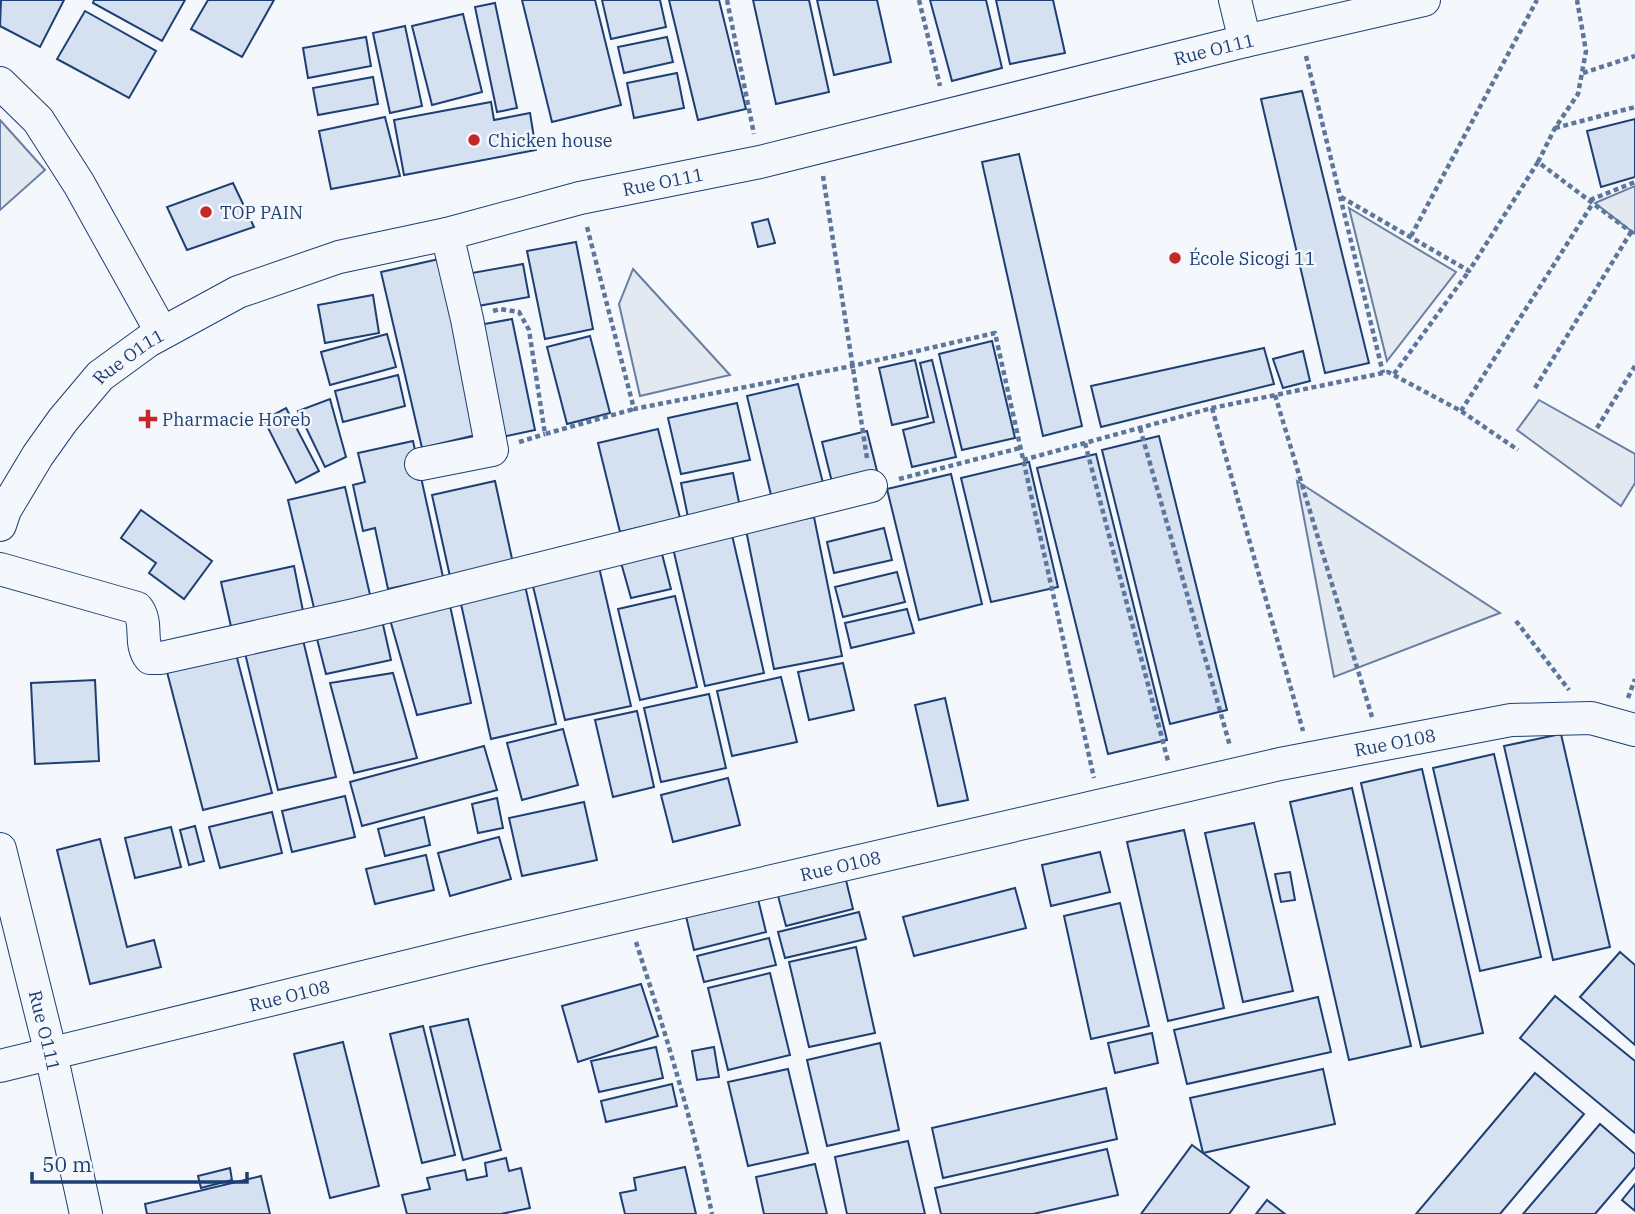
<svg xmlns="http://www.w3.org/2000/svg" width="1635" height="1214" font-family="'IBM Plex Serif',serif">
<rect width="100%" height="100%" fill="#f4f7fb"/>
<g fill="#e3e9f0" stroke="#687fa3" stroke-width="2">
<polygon points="0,120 45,170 0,210"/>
<polygon points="1635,186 1635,234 1595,203"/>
<polygon points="1349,208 1456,272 1387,361"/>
<polygon points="633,269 730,375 640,396 619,304"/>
<polygon points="1539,400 1635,454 1635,483 1621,506 1517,430"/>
<polygon points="1297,481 1500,613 1334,677"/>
</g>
<g fill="#d5e0f0" stroke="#1d3f73" stroke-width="2">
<polygon points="1,0 64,0 40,47 0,26"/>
<polygon points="94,0 185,0 162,41 93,3"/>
<polygon points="208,0 274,0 242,57 191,29"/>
<polygon points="522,0 595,0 621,105 552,122"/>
<polygon points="602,0 660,0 666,27 611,39"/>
<polygon points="669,0 719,0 746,109 698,120"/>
<polygon points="753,0 809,0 829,92 776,104"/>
<polygon points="817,0 877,0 891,62 834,75"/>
<polygon points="930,0 986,0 1002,68 952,81"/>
<polygon points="996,0 1053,0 1065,53 1010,64"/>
<polygon points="495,3 517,108 497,112 475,7"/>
<polygon points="85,11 156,51 129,98 57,59"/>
<polygon points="463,14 482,92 432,105 412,26"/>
<polygon points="405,26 422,106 390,113 373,33"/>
<polygon points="366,37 371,66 308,78 303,48"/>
<polygon points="667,37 673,62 624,73 618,47"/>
<polygon points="677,73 684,108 634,118 627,83"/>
<polygon points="373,77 378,104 318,115 313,88"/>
<polygon points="1302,91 1369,363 1325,373 1261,99"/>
<polygon points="491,102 494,120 530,113 536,150 404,175 394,120"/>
<polygon points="385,117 400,176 331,189 319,131"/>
<polygon points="1635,119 1635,177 1601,187 1587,131"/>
<polygon points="1019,154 1082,426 1043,436 982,162"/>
<polygon points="233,183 254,227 187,250 167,207"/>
<polygon points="768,219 775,243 758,247 752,223"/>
<polygon points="576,242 593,329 545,339 527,251"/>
<polygon points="439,259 480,434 422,448 381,272"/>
<polygon points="523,264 529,297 478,306 472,273"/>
<polygon points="373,295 379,333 325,343 318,305"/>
<polygon points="512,319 535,430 502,437 479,325"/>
<polygon points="387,334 396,367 330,385 321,352"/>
<polygon points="590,336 610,413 567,424 547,347"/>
<polygon points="992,341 1015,438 962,450 939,354"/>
<polygon points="1264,348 1274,384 1101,427 1091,386"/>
<polygon points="1303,351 1310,381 1283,388 1273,359"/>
<polygon points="915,360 928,417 892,425 879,368"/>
<polygon points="932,360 956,457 912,467 903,430 934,422 920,363"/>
<polygon points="398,375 405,406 343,422 335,391"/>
<polygon points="798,384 824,487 772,499 747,396"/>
<polygon points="330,399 346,457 325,467 298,411"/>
<polygon points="737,403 750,460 681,474 668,418"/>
<polygon points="286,408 319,471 296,483 264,420"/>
<polygon points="658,429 680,518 620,532 598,443"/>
<polygon points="867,431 878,475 833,486 822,442"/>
<polygon points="1159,436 1227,710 1170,724 1102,450"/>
<polygon points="413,441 443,577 388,589 375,528 363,531 353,485 365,482 358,453"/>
<polygon points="1096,454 1167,740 1108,754 1037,468"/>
<polygon points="1029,462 1058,587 991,602 961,478"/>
<polygon points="733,473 741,512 689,522 681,483"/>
<polygon points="951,474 982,604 919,620 887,489"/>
<polygon points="495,481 514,568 451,581 432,495"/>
<polygon points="345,487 371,599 315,612 288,500"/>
<polygon points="141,510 212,561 184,599 149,573 156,563 121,538"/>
<polygon points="814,517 842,656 774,669 746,530"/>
<polygon points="884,528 892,560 834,573 827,542"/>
<polygon points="732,535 764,673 705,686 673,548"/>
<polygon points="661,550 671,589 631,598 620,559"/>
<polygon points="294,566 304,616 232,631 221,582"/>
<polygon points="599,567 631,706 565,720 532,582"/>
<polygon points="897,572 905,602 843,617 835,587"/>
<polygon points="524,581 556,724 491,739 459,595"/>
<polygon points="675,596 697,687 640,700 618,609"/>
<polygon points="449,601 471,703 417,715 389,616"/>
<polygon points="907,609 914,633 851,648 845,623"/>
<polygon points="382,620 391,660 326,674 316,635"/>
<polygon points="303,640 336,777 278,790 245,653"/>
<polygon points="236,654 272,793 203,810 167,672"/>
<polygon points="843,663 854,710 809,720 798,672"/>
<polygon points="393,673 417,758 354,773 330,683"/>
<polygon points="781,677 797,742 732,756 717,691"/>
<polygon points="95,680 99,761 35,764 31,683"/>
<polygon points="709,694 726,768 661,782 644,708"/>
<polygon points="945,698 968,800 938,806 915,705"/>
<polygon points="637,711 654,787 613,797 595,720"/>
<polygon points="563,729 578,785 522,800 507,743"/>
<polygon points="1561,734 1610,947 1553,960 1504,746"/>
<polygon points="484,746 497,790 362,826 350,782"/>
<polygon points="1494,754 1541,957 1480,971 1433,768"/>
<polygon points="1422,769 1483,1033 1421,1047 1361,783"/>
<polygon points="728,778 740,825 673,842 661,795"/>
<polygon points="1352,788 1411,1046 1349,1060 1290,802"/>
<polygon points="345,796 355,837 292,852 282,811"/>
<polygon points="497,798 503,828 478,833 472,804"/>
<polygon points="584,802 597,860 522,876 509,818"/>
<polygon points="272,812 282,853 220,868 209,827"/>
<polygon points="424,817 430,845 385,856 378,829"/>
<polygon points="1254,823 1293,991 1243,1002 1205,833"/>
<polygon points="195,826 204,861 189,865 180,830"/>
<polygon points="171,827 181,867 135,878 125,838"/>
<polygon points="1184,830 1224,1008 1168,1021 1127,842"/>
<polygon points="499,837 511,879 450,896 438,853"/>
<polygon points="100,839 127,947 154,940 161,967 90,984 57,850"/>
<polygon points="1100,852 1110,892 1051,906 1042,865"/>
<polygon points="426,855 434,890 375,904 366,869"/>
<polygon points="1290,872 1295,900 1281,902 1275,874"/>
<polygon points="845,876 853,909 786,926 777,892"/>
<polygon points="1015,888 1026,928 914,956 903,917"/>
<polygon points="758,899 766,932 694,950 686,916"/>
<polygon points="1120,903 1149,1026 1091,1039 1064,916"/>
<polygon points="859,912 866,939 785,958 778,932"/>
<polygon points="769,938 776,965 704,982 697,956"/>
<polygon points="856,947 875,1033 809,1047 789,962"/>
<polygon points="1620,952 1635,965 1635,1045 1580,997"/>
<polygon points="770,973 790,1055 728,1070 708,988"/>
<polygon points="641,984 658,1036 578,1062 562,1006"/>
<polygon points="1555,996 1635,1061 1635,1133 1520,1038"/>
<polygon points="1318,997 1331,1052 1187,1084 1174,1030"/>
<polygon points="468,1019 501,1150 463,1160 430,1027"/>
<polygon points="423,1026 455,1155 422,1163 390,1034"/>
<polygon points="1152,1033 1158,1063 1115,1073 1108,1043"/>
<polygon points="343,1042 379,1186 330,1198 294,1054"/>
<polygon points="880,1043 899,1130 827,1146 807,1060"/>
<polygon points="656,1047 663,1078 599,1092 591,1061"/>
<polygon points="714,1047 719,1077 697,1080 692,1051"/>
<polygon points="788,1069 808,1153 748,1166 728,1082"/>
<polygon points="1323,1069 1335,1124 1203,1153 1190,1098"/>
<polygon points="1535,1073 1584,1114 1500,1214 1416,1214"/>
<polygon points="672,1084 677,1106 606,1122 601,1101"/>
<polygon points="1106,1088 1117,1139 943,1178 932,1128"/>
<polygon points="1600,1124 1635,1154 1635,1167 1595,1214 1523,1214"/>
<polygon points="908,1141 925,1214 847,1214 835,1157"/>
<polygon points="1192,1145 1249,1187 1229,1214 1141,1214"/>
<polygon points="1107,1149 1118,1195 1033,1214 941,1214 935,1188"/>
<polygon points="506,1158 509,1171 521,1168 530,1208 501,1214 407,1214 402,1195 430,1189 427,1178 465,1170 467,1180 487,1176 485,1163"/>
<polygon points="815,1164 827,1214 764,1214 756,1177"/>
<polygon points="685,1167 696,1214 625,1214 620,1193 636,1190 634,1178"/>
<polygon points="230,1168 232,1180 201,1188 198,1176"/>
<polygon points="261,1176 270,1214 147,1214 145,1204"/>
<polygon points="1635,1184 1635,1211 1622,1200"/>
<polygon points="1267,1200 1285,1214 1256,1214"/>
</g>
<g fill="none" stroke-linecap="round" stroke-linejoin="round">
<g stroke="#1d3f73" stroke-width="34">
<g id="minor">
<polyline points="1235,0 1245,41"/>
<polyline points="0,83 38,120 79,184 162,333"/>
<polyline points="421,464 492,450 467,319 447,234"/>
<path id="s1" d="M 0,525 L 5,510 L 38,455 L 63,420 L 100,376 L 148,341 L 238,292 L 339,257 L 447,234 L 580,198 L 760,162 L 1245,41 L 1424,0"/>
<path d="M 0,569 L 137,608 C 149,623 138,643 150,658 L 161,658 L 358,614 L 871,486"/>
<path id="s2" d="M 0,849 L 51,1054 L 86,1214"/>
<path id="s3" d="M 0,1066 L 474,950 L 1280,764 L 1511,720 L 1591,718 L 1635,730"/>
</g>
</g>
<g stroke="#5e769c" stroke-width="4.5" stroke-dasharray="5 3.5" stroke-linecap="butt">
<polyline points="727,0 754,134"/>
<polyline points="919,0 940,86"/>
<polyline points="1306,56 1383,373"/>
<polyline points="1583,73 1635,56"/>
<polyline points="1555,128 1635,107"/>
<polyline points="1538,162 1555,128 1578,94 1586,51 1577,0"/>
<polyline points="823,176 867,458"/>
<polyline points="1341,197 1469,271 1538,162 1635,235"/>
<polyline points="1590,200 1635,182"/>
<polyline points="587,227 634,409 852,366 995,333 1094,778"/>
<polyline points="1411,236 1537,0"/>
<polyline points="493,311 500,309 519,312 529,330 545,434 634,409"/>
<polyline points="1394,374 1469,271"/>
<polyline points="1535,388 1631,232"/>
<polyline points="1275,395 1372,717"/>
<polyline points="1212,408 1303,731"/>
<polyline points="1461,411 1593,203"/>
<polyline points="1140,428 1230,746"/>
<polyline points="1597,428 1635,366"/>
<polyline points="519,442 545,434"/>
<polyline points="1085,443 1168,761"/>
<polyline points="1023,460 1212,408 1388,372 1461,411 1518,450"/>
<polyline points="899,479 1020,448"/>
<polyline points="1516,621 1569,690"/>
<polyline points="1628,698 1635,679"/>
<path d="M 636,942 C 665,1032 693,1122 712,1214"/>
</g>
<use href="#minor" stroke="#f4f7fb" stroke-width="32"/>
</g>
<g fill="#c62828" stroke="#f4f7fb" stroke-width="2.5">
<circle cx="474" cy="140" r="7"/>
<circle cx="206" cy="212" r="7"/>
<circle cx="1175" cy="258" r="7"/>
<path d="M144.5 408.5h7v7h7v7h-7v7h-7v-7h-7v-7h7z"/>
</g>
<g text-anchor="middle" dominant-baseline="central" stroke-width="5" stroke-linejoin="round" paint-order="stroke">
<g font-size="18" fill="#1d3f73" stroke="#f4f7fb">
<text stroke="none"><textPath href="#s1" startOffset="1349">Rue O111</textPath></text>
<text stroke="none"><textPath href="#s1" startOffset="782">Rue O111</textPath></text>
<text stroke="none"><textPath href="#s1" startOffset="215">Rue O111</textPath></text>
<text stroke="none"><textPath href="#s3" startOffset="1432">Rue O108</textPath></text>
<text stroke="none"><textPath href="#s3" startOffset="864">Rue O108</textPath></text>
<text stroke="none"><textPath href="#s3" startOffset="298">Rue O108</textPath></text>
<text stroke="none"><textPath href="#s2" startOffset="187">Rue O111</textPath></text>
</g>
<g font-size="18" fill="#1d3f73" stroke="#f4f7fb" text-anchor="start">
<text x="488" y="140">Chicken house</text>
<text x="220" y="212">TOP PAIN</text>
<text x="1189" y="258">École Sicogi 11</text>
<text x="162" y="419">Pharmacie Horeb</text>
</g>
</g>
<path d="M32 1172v10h215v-10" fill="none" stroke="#1d3f73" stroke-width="3.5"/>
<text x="42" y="1172" font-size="21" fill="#1d3f73" stroke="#f4f7fb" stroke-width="5" paint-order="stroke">50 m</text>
</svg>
